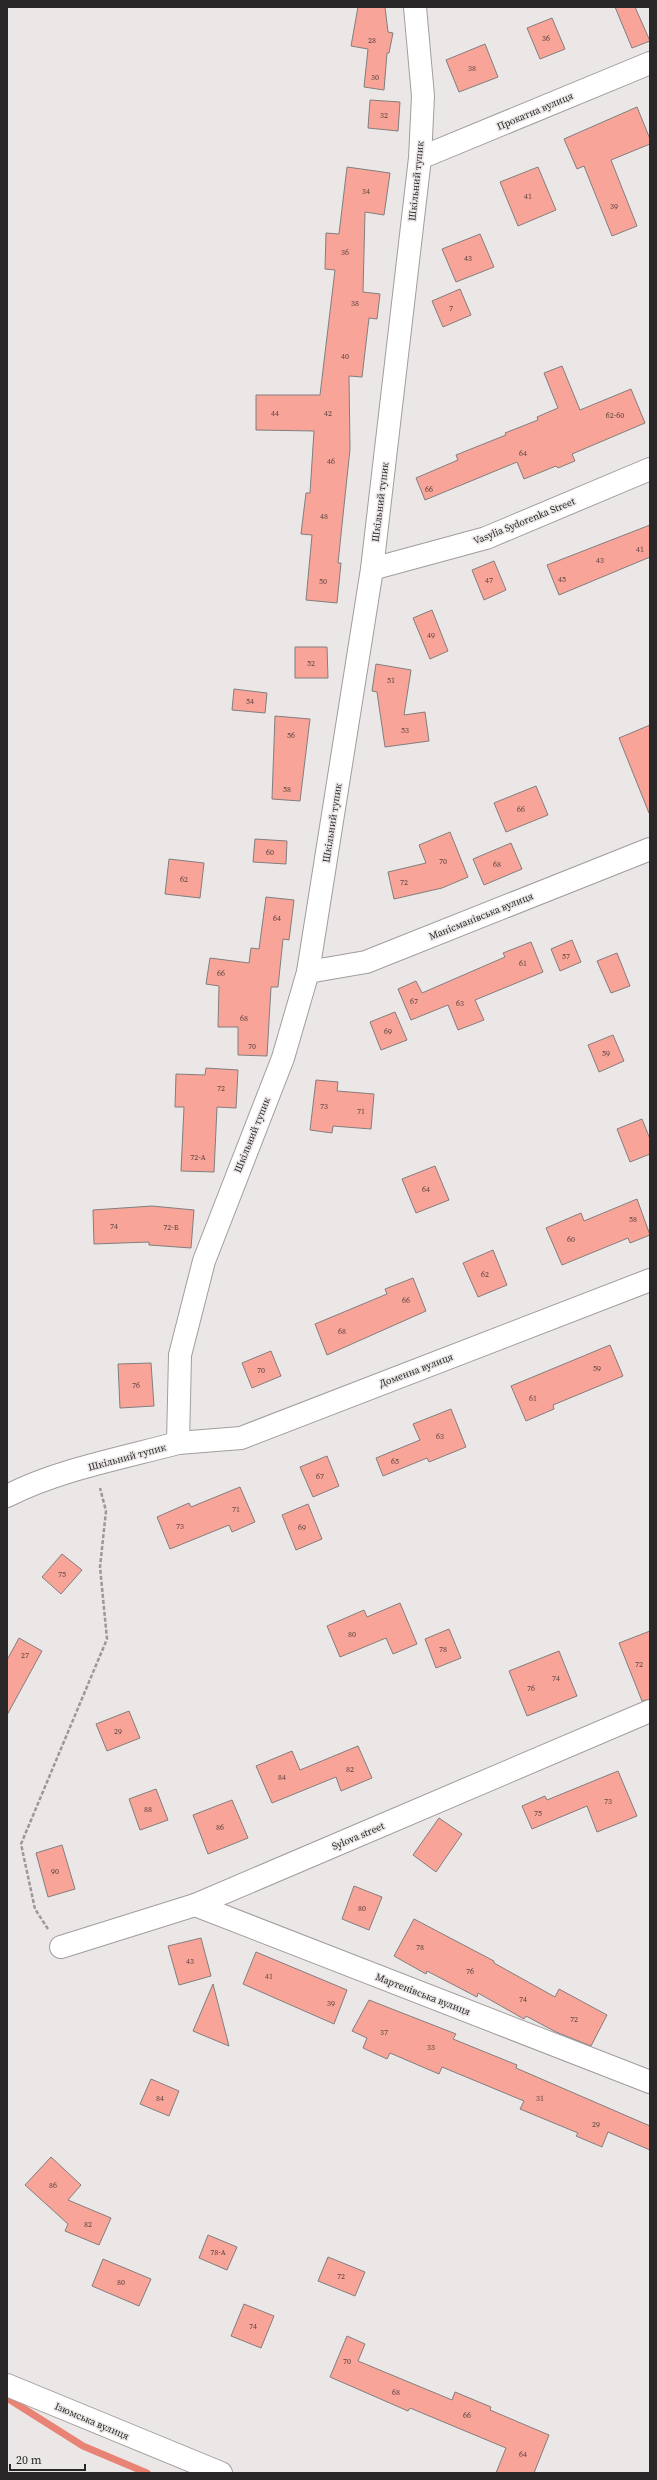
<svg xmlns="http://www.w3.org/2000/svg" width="657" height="2480" font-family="'Source Serif 4',serif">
<rect width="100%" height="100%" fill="#ebe7e6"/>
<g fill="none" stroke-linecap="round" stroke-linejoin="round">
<polyline stroke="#e98375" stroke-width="7" points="7,2398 83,2446 147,2473"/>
</g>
<g fill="#f9a498" stroke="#827e7e">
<polygon points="358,7 385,7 388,32 393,33 389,53 387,53 384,90 364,87 368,49 351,46"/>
<polygon points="615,7 635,7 650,41 632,48"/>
<polygon points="552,18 565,49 540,59 527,28"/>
<polygon points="485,44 498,77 459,92 446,60"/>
<polygon points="370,100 400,102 398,131 368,128"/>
<polygon points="637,107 650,139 650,144 611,160 637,226 612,236 584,166 577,169 564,139"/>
<polygon points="347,167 390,173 384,215 365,212 363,292 380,294 377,319 369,318 362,377 349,376 350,449 338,563 341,563 337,603 306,600 312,535 301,534 306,493 310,493 314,431 256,430 256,395 320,395 335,270 325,269 326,233 339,234"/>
<polygon points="538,167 556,210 518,226 500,182"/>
<polygon points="480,234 494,267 456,282 442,249"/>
<polygon points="460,289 471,315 443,327 432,301"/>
<polygon points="562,366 580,410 631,389 645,423 572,454 575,461 558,468 556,466 524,479 517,462 425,500 416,478 458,460 456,455 506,435 505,433 538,420 537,417 558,408 544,373"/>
<polygon points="650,525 650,557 559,595 547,565"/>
<polygon points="494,561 506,590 484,600 472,570"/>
<polygon points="432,610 448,651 430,659 413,618"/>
<polygon points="295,647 327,647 328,678 295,678"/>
<polygon points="376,664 411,670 404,715 425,712 429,741 385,747 377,692 372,691"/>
<polygon points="234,689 267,693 265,713 232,710"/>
<polygon points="275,716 310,719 300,801 272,799"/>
<polygon points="650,725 650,813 649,813 619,738"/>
<polygon points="536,786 548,815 506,832 494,803"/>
<polygon points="450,832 468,877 442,888 394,899 388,872 426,863 419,845"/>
<polygon points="255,839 287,841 286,864 253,862"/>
<polygon points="511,843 522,869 484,885 473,859"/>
<polygon points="169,859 204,863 200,898 165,894"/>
<polygon points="266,897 294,900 289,940 283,939 278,987 271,987 267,1056 238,1055 238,1027 218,1027 219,986 206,984 210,958 249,963 251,948 259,949"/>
<polygon points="572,940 581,962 560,971 551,949"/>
<polygon points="531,942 543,972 475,1000 484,1020 458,1030 448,1005 411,1020 398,989 416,981 422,993 505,957 503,953"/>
<polygon points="617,953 630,986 611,993 597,961"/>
<polygon points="395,1012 407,1040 381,1050 370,1022"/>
<polygon points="613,1035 624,1061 599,1072 588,1045"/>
<polygon points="206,1068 238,1070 236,1108 217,1107 214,1172 181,1171 184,1107 175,1107 176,1074 205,1075"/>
<polygon points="316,1080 338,1082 337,1091 374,1094 371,1129 333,1126 332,1133 310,1130"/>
<polygon points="642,1119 650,1139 650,1154 630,1162 617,1129"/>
<polygon points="435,1166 449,1200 416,1213 402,1179"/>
<polygon points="637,1199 650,1235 630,1243 628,1238 562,1265 546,1228 581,1213 584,1221"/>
<polygon points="152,1206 194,1210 191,1248 149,1245 149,1242 94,1244 93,1210"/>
<polygon points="493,1250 507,1285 478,1297 463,1263"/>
<polygon points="413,1278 426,1311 327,1355 315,1324 387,1294 385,1289"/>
<polygon points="610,1345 623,1376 553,1405 554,1409 526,1421 511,1386"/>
<polygon points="271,1351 281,1376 252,1388 242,1363"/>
<polygon points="151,1363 154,1406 120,1408 118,1364"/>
<polygon points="451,1409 466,1447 429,1462 427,1458 383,1476 376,1458 420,1440 413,1424"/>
<polygon points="327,1456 339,1486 313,1497 300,1467"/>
<polygon points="240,1487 255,1522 232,1532 229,1525 170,1549 157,1517 189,1503 191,1507"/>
<polygon points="308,1504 322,1539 296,1550 282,1515"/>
<polygon points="62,1554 82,1570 61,1594 42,1577"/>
<polygon points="400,1603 417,1644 393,1654 386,1638 340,1657 327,1626 364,1610 367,1617"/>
<polygon points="449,1629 461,1658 436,1668 425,1639"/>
<polygon points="650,1631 650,1699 642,1701 619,1643"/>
<polygon points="19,1638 42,1651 7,1715 7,1660"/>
<polygon points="559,1651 577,1696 527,1716 509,1671"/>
<polygon points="129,1711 140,1738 107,1751 96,1724"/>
<polygon points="358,1746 372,1778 341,1791 336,1777 272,1803 256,1766 292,1751 300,1770"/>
<polygon points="618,1771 637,1816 597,1832 587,1806 532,1829 522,1806 545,1796 547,1800"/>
<polygon points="156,1789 168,1820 140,1830 129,1799"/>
<polygon points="232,1800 248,1838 208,1854 193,1815"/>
<polygon points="439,1818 462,1834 436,1872 413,1855"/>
<polygon points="62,1845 75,1889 48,1897 36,1853"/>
<polygon points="354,1886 382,1897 369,1930 342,1919"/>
<polygon points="414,1919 494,1961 494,1963 555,1997 559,1989 607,2015 591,2046 556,2032 526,2016 524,2019 478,1993 477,1997 427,1971 426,1974 394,1956"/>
<polygon points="201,1938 211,1976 179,1985 168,1946"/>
<polygon points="256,1952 347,1990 334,2024 243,1984"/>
<polygon points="213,1984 229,2046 193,2031"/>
<polygon points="369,2000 456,2034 453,2039 517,2065 516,2068 650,2126 650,2150 608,2132 602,2147 576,2136 578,2133 520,2109 524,2101 442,2067 439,2074 390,2053 387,2059 363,2048 367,2038 352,2031"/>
<polygon points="151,2079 179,2091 169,2116 140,2104"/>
<polygon points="51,2157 81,2185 68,2200 111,2218 99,2245 65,2231 68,2224 25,2185"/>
<polygon points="208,2235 237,2247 227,2270 199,2258"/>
<polygon points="328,2257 365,2272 355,2296 318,2281"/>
<polygon points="103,2259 151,2279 139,2306 92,2286"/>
<polygon points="244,2304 274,2316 261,2348 231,2336"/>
<polygon points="347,2336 365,2344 358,2361 452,2400 455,2392 491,2407 490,2410 549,2435 534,2473 496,2473 506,2448 410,2408 408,2411 330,2377"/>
</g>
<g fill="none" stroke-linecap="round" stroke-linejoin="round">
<g stroke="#a19d9c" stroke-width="24">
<g id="minor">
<polyline points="420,158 650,63"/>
<polyline points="372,569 486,538 650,469"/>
<polyline points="308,972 366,962 650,849"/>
<polyline points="178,1443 241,1438 650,1280"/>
<path d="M 7,1496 C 58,1470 122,1458 178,1443 L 180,1355 L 204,1261 L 283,1058 L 308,972 L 372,569 L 420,158 L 423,96 L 415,7"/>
<polyline points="195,1905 650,2082"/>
<polyline points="61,1947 195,1905 650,1711"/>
<polyline points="7,2385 221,2473"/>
</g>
</g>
<polyline stroke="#9b9897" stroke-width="2.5" stroke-dasharray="4 2" stroke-linecap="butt" points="48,1929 35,1909 21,1844 107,1639 100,1567 106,1511 100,1488"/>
<use href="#minor" stroke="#fff" stroke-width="22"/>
</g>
<g text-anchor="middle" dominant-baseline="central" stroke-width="3" stroke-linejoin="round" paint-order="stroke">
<g font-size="8" fill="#5d4643">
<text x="546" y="38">36</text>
<text x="372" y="40">28</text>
<text x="472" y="68">38</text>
<text x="375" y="77">30</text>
<text x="384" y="115">32</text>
<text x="366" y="191">34</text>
<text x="528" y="196">41</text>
<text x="614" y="206">39</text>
<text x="345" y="252">36</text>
<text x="468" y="258">43</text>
<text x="355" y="303">38</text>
<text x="451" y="308">7</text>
<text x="345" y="356">40</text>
<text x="275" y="413">44</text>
<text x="328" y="413">42</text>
<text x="615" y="415">62-60</text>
<text x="523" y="453">64</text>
<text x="331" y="461">46</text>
<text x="429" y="489">66</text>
<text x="324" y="516">48</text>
<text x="640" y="549">41</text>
<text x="600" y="560">43</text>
<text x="562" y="579">45</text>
<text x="489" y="580">47</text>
<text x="323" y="581">50</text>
<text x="431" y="635">49</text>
<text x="311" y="663">52</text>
<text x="391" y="680">51</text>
<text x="250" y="701">54</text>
<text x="405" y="730">53</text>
<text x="291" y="735">56</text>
<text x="287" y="789">58</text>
<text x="521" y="809">66</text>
<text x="270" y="852">60</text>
<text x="443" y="861">70</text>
<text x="497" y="864">68</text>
<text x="184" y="879">62</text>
<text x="404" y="882">72</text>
<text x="277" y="918">64</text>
<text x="566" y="956">57</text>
<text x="523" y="963">61</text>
<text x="221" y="973">66</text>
<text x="414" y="1001">67</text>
<text x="460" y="1003">63</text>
<text x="244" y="1018">68</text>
<text x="388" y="1031">69</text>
<text x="252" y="1046">70</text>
<text x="606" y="1053">59</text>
<text x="221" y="1088">72</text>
<text x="324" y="1106">73</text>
<text x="361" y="1111">71</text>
<text x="198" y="1157">72-А</text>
<text x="426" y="1189">64</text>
<text x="633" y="1219">58</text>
<text x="114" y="1226">74</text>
<text x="171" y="1227">72-Б</text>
<text x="571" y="1239">60</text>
<text x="485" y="1274">62</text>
<text x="406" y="1300">66</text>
<text x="342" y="1331">68</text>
<text x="597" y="1368">59</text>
<text x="261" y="1370">70</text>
<text x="136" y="1385">76</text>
<text x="533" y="1398">61</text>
<text x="440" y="1436">63</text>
<text x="395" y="1461">65</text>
<text x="320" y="1476">67</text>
<text x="236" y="1509">71</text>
<text x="180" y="1526">73</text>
<text x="302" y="1527">69</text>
<text x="62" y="1574">75</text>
<text x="352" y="1634">80</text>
<text x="443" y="1649">78</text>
<text x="25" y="1655">27</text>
<text x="639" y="1664">72</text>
<text x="556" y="1678">74</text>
<text x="531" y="1688">76</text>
<text x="118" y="1731">29</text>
<text x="350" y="1769">82</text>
<text x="282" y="1777">84</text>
<text x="608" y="1801">73</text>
<text x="148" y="1809">88</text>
<text x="538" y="1813">75</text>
<text x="220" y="1827">86</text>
<text x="55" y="1871">90</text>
<text x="362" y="1908">80</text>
<text x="420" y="1947">78</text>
<text x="190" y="1961">43</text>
<text x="470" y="1971">76</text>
<text x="269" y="1976">41</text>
<text x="523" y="1999">74</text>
<text x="331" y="2003">39</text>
<text x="574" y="2019">72</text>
<text x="384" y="2032">37</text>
<text x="431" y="2047">33</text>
<text x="160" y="2098">84</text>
<text x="540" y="2098">31</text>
<text x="596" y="2124">29</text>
<text x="53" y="2185">86</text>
<text x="88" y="2224">82</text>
<text x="218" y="2252">78-А</text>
<text x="341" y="2276">72</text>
<text x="121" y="2282">80</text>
<text x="253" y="2326">74</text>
<text x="347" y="2361">70</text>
<text x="396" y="2392">68</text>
<text x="467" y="2415">66</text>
<text x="523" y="2454">64</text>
</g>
<g font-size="10" fill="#292727" stroke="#ebe7e6">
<text transform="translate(535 111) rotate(-23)">Прокатна вулиця</text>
<text transform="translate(416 181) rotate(-84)">Шкільний тупик</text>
<text transform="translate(380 502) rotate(-83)">Шкільний тупик</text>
<text transform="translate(524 521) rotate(-22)">Vasylia Sydorenka Street</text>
<text transform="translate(332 823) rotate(-81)">Шкільний тупик</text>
<text transform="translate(481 916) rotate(-22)">Манісманівська вулиця</text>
<text transform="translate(252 1135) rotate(-68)">Шкільний тупик</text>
<text transform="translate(416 1370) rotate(-21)">Доменна вулиця</text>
<text transform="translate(127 1457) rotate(-15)">Шкільний тупик</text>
<text transform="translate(358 1836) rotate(-23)">Sylova street</text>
<text transform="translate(423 1994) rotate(21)">Мартенівська вулиця</text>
<text transform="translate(92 2421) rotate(23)">Ізюмська вулиця</text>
</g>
</g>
<rect width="657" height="2480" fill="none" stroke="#292727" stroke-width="16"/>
<path d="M10 2464v6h75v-6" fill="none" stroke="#292727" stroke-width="2"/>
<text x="16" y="2464" font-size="12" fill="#292727" stroke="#ebe7e6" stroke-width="3" paint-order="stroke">20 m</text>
</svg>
